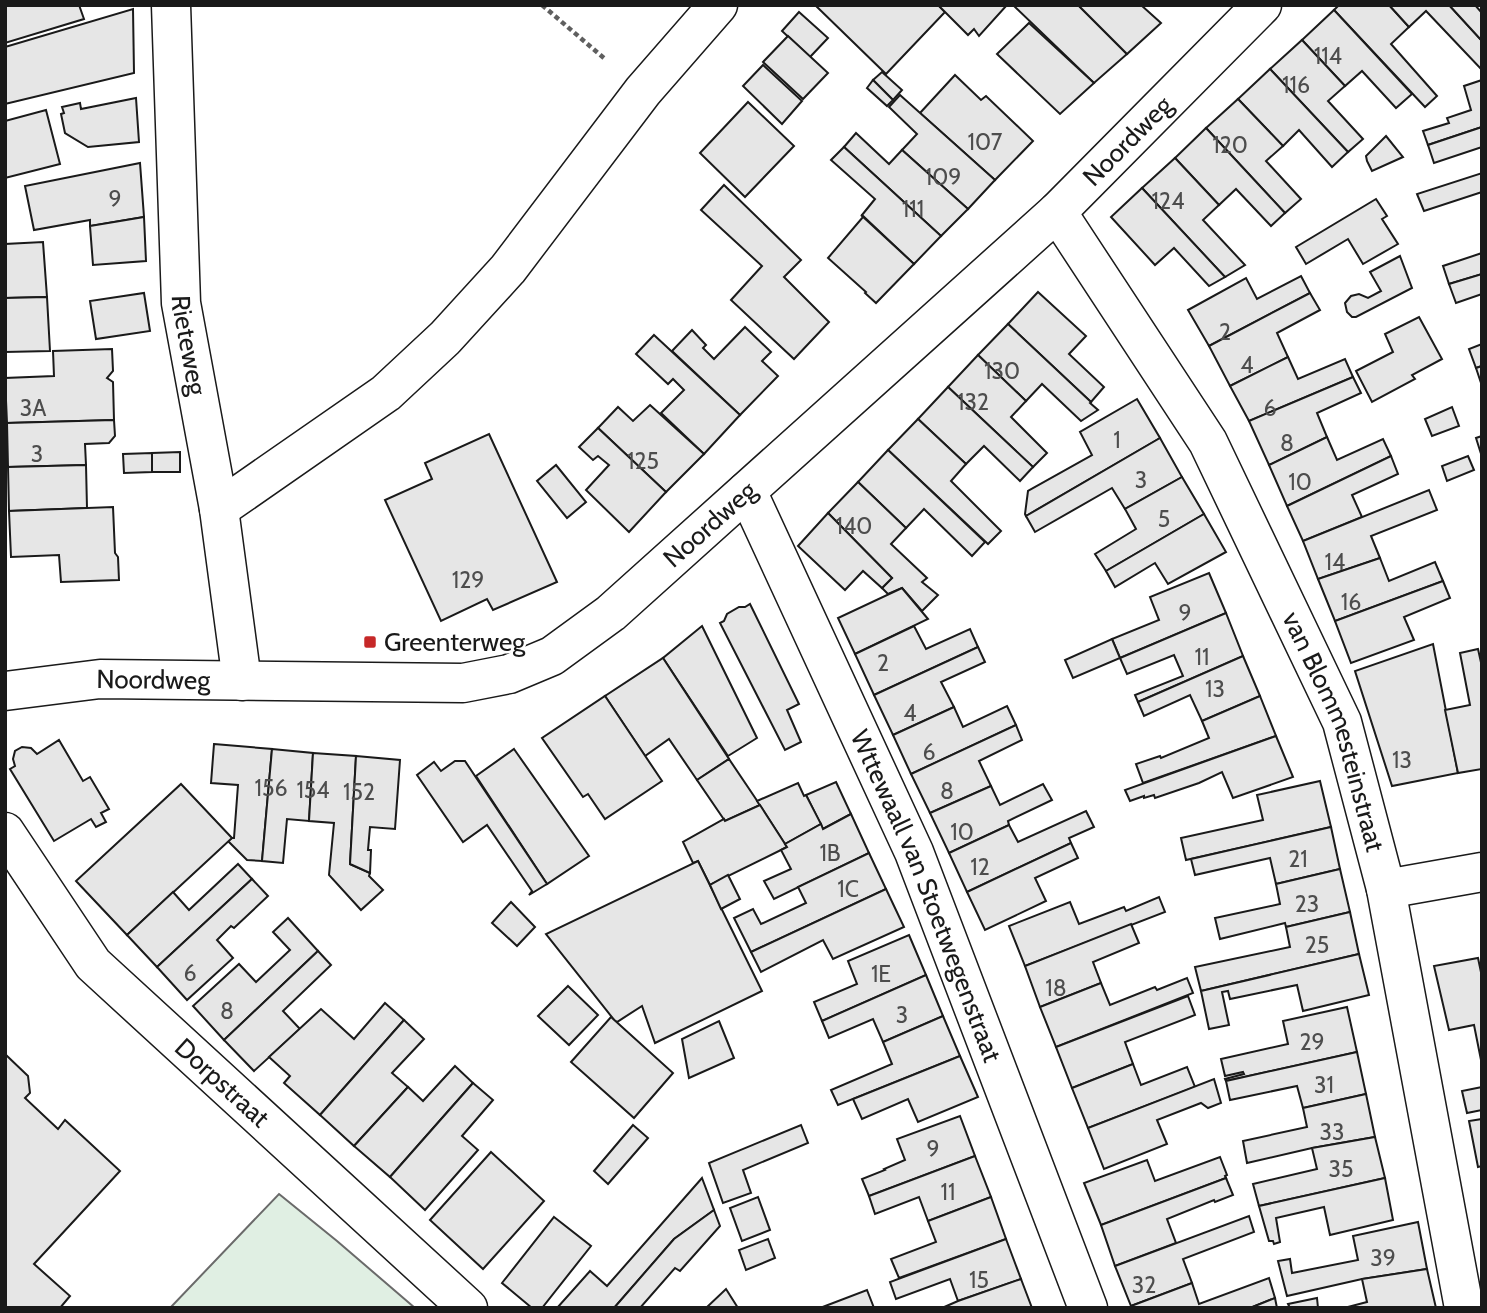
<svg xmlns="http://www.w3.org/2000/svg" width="1487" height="1313" font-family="Cabin,sans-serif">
<rect width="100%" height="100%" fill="#fff"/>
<polygon fill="#e0efe3" stroke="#6a6a6a" stroke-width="2" points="279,1194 337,1241 415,1308 170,1308"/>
<g fill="#e6e6e6" stroke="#1a1a1a" stroke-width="2">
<polygon points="5,5 79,5 84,19 5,43"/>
<polygon points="815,5 938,5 945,12 886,74"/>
<polygon points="938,5 1007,5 979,36 974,29 968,35"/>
<polygon points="1013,5 1078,5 1127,54 1094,83"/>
<polygon points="1078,5 1141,5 1161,23 1127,54"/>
<polygon points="1339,5 1389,5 1409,27 1391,44 1437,96 1425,107 1334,10"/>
<polygon points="1389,5 1449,5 1482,41 1482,70 1426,11 1409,27"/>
<polygon points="1449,5 1475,5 1482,13 1482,41"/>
<polygon points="133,9 134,73 5,104 5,47"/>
<polygon points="1334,10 1412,94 1396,108 1362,71 1345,86 1302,40"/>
<polygon points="799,12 828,38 810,57 782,31"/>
<polygon points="1029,23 1094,83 1060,114 997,54"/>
<polygon points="788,36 828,73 803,99 763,62"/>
<polygon points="1302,40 1345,86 1328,101 1363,139 1348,152 1270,69"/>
<polygon points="763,65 802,101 782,124 743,86"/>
<polygon points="1270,69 1348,152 1332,167 1299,130 1283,146 1238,99"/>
<polygon points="882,72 902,90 893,100 873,80"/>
<polygon points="955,75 981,100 986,96 1033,141 995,180 920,113"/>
<polygon points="873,80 893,100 887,106 867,88"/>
<polygon points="1482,80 1482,127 1428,145 1423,131 1449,123 1447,118 1471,110 1464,86"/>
<polygon points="900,95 995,180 968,209 902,150 917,134 889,107"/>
<polygon points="136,98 139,142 88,147 65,133 61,114 64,113 62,107 80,103 81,109"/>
<polygon points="1238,99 1283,146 1266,161 1301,199 1285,213 1206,128"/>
<polygon points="748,102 794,146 745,197 700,153"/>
<polygon points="46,110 60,164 5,178 5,121"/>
<polygon points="1482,127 1482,147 1434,163 1428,145"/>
<polygon points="1206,128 1285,213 1271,226 1236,189 1219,205 1175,158"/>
<polygon points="856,133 889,164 902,150 968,209 941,236 844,147"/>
<polygon points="1386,136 1403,157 1372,171 1367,161 1366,156"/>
<polygon points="844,147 941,236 914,264 862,215 875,199 831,160"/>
<polygon points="1175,158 1219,205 1203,220 1245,265 1225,277 1142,188"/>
<polygon points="140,163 144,217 90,226 90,220 34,230 25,186"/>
<polygon points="1482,173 1482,192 1424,211 1417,194"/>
<polygon points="724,185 801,260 784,277 829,322 794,359 731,300 762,266 701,210"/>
<polygon points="1142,188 1225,277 1209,286 1174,248 1155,265 1111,217"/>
<polygon points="1376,199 1387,216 1382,219 1398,244 1363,264 1348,239 1306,264 1296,247"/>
<polygon points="861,215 914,264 876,303 865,293 866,292 828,258 863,217"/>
<polygon points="144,217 146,261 93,265 90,226"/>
<polygon points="43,242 47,297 5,298 5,244"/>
<polygon points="1482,253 1482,274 1449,284 1443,266"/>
<polygon points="1400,256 1412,288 1356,317 1352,317 1347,312 1345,303 1351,296 1359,294 1368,298 1381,291 1370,272"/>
<polygon points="1482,274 1482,294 1456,303 1449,284"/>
<polygon points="1301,276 1310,293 1209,346 1188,310 1246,278 1257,299"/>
<polygon points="1038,292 1086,336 1069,354 1104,387 1091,402 1008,324"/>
<polygon points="144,293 150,331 96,339 90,301"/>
<polygon points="1310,293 1320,310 1277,333 1288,357 1230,386 1209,346"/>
<polygon points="47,297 50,351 5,352 5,298"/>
<polygon points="1419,317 1442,359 1412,375 1415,379 1372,402 1356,371 1393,352 1385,334"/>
<polygon points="1008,324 1091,402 1090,403 1098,410 1081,421 1042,384 1026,401 978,355"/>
<polygon points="745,327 771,352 762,361 778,376 740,415 672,351 692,330 706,345 703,348 714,359"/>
<polygon points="654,335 740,415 704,454 661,413 684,390 673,379 668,384 636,354"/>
<polygon points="1482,344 1482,366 1476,368 1469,349"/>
<polygon points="112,349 113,371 107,378 113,382 114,420 7,423 5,378 54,376 53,351"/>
<polygon points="978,355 1026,401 1011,417 1047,453 1033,467 948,387"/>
<polygon points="1288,357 1298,379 1345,359 1353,377 1249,421 1230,386"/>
<polygon points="1482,366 1482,386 1476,368"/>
<polygon points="1353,377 1361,393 1317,413 1327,437 1269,465 1249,421"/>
<polygon points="948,387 1033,467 1020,481 984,446 966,464 918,419"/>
<polygon points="1137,399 1160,438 1026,516 1025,514 1028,491 1092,455 1080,432"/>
<polygon points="650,405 704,454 666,492 598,428 618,407 633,421"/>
<polygon points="1452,407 1459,426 1432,436 1425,419"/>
<polygon points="918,419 966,464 951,481 1001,531 988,544 888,450"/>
<polygon points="114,420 115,436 109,443 85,444 86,465 8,467 7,423"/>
<polygon points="598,428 666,492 629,532 586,490 609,465 598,456 593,460 579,447"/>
<polygon points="489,434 557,582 493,610 487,599 441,621 385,500 432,479 425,463"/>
<polygon points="1482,436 1482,457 1476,438"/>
<polygon points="1327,437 1337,460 1383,439 1391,456 1287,506 1269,465"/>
<polygon points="1160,438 1182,477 1125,509 1112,488 1035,532 1026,516"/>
<polygon points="888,450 985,542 972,556 924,509 906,528 858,482"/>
<polygon points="180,452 180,472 152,472 152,453"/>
<polygon points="152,453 152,472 124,473 123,454"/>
<polygon points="1391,456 1398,474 1352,495 1362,517 1303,541 1287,506"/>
<polygon points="1468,456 1474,470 1447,481 1442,466"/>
<polygon points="86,465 87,508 9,511 8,467"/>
<polygon points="556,465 586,502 567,518 537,481"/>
<polygon points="1182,477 1204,514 1106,571 1095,554 1136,529 1125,509"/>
<polygon points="858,482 906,528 891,544 927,578 922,582 938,595 922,611 902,588 888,594 882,588 892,578 828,513"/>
<polygon points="1429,490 1437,510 1371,536 1380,558 1318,579 1303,541"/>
<polygon points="113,507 115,553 118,557 119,580 61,582 59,555 11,557 9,511"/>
<polygon points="828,513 892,578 882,588 863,571 845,590 798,546"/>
<polygon points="1204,514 1226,552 1168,584 1155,563 1115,587 1106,571"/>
<polygon points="1380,558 1389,581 1435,562 1443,581 1335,621 1318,579"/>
<polygon points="1209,573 1226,613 1120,658 1112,639 1159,620 1150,597"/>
<polygon points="1443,581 1450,598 1404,617 1414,640 1351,663 1335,621"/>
<polygon points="902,588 928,619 855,654 838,618"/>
<polygon points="750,604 799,704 787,710 801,742 785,750 720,623 724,621 727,614 739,607 745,607"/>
<polygon points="1226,613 1243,656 1138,702 1135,695 1183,676 1174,655 1127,674 1120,658"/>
<polygon points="702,626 757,738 728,756 663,658"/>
<polygon points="914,626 926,649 970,629 978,647 874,695 855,654"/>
<polygon points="1112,639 1120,658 1073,678 1065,660"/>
<polygon points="1433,644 1458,773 1392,786 1355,671"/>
<polygon points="978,647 985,662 941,682 954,707 893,735 874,695"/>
<polygon points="1478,649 1482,667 1482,769 1458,773 1445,710 1470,705 1460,653"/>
<polygon points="1243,656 1260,696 1202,721 1190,695 1144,716 1138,702"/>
<polygon points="663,658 729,759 697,780 669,739 645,756 605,696"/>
<polygon points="605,696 662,781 605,819 588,794 583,797 542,738"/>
<polygon points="1260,696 1276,736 1143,783 1136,764 1160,756 1161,758 1209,738 1202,721"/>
<polygon points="1007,706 1016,725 911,774 893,735 954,707 963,727"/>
<polygon points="1016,725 1022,740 979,761 991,786 930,813 911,774"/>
<polygon points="1276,736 1293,777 1233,798 1222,772 1199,783 1155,798 1154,795 1144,798 1144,796 1130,801 1125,790"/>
<polygon points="59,740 83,781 90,777 109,809 101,813 106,822 96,827 91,819 54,841 10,769 15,766 13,759 15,751 22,747 31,748 37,754"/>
<polygon points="214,744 272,749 262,861 247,860 228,841 232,838 234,838 238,785 211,783"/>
<polygon points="272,749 313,753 309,821 287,819 283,863 262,861"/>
<polygon points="514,749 589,856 547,884 476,776"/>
<polygon points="313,753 356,756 350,864 370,873 369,876 383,890 361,910 329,875 334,823 309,821"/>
<polygon points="356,756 400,760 395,829 370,827 368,850 371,850 370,873 350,864"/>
<polygon points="729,759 760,805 725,821 697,780"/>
<polygon points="455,761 465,761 547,884 529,895 532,891 487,825 463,842 417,775 434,762 441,771"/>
<polygon points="1320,781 1331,827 1186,860 1181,838 1263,820 1257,795"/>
<polygon points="836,782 851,814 823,829 806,795"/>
<polygon points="798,783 804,796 806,795 821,824 785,844 757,801"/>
<polygon points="181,784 232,838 127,935 76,881"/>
<polygon points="1043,784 1052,800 1008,821 1009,825 949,853 930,813 991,786 1000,805"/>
<polygon points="760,805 787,847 710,885 698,861 693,863 683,842 724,819 725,821"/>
<polygon points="1086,811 1094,827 1069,838 1071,843 967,892 949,853 1009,825 1018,842"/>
<polygon points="851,814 869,853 774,899 764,881 791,869 781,850 787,847 785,844 821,824 823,829"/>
<polygon points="1331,827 1340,869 1276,884 1270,858 1195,875 1191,859"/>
<polygon points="1071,843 1078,858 1035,878 1046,901 985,930 967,892"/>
<polygon points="869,853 886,889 751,952 734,918 753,909 761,924 806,903 798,887"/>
<polygon points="698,861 762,991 655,1043 642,1006 617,1022 615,1021 546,934"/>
<polygon points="238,864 252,879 157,967 127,935 173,892 189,910"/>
<polygon points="1340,869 1350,912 1286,927 1285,923 1220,939 1215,918 1280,904 1276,884"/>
<polygon points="728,875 740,899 721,909 710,885"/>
<polygon points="252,879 268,896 234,928 231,926 217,940 233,958 187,1000 157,967"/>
<polygon points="886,889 904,927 833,959 823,940 761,972 751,952"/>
<polygon points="1159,897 1165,912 1025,966 1009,926 1070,902 1079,924 1124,907 1126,911"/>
<polygon points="511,902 535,927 517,946 492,923"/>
<polygon points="1350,912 1359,954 1201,991 1195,967 1290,947 1286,927"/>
<polygon points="288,918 318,951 224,1040 193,1006 239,964 256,982 290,950 273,932"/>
<polygon points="1131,924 1139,943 1093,962 1101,983 1040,1007 1025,966"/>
<polygon points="909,935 926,975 822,1021 814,1002 857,984 848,961"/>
<polygon points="318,951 331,965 283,1011 300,1029 254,1071 224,1040"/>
<polygon points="1359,954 1369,995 1303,1011 1297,985 1230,999 1228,991 1222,992 1229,1025 1209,1029 1201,991"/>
<polygon points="1478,958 1482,977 1482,1065 1474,1025 1449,1030 1434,966"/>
<polygon points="926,975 943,1016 883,1042 873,1019 829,1038 822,1021"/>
<polygon points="1187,978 1193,993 1056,1047 1040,1007 1101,983 1110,1005 1155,987 1157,990"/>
<polygon points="568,986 598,1015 569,1045 538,1016"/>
<polygon points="1188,996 1195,1015 1125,1042 1133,1064 1072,1088 1056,1047"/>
<polygon points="385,1003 404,1020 320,1115 284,1083 290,1076 269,1057 321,1009 354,1039"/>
<polygon points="1347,1007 1357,1052 1226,1081 1225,1079 1244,1074 1243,1072 1225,1076 1221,1059 1288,1044 1283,1021"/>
<polygon points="943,1016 960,1056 838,1105 831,1090 892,1064 883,1042"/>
<polygon points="611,1017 673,1073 634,1118 571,1062"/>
<polygon points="404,1020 424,1039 392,1073 408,1087 354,1146 320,1115"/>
<polygon points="719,1021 734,1058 689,1078 682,1039"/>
<polygon points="1357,1052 1366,1094 1303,1108 1297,1086 1230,1100 1226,1081"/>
<polygon points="5,1054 28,1076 30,1093 25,1098 58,1129 65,1120 120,1171 34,1264 70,1296 60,1308 5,1308"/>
<polygon points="960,1056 978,1097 918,1122 908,1099 862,1119 853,1099"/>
<polygon points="1133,1064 1141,1085 1187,1067 1195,1087 1088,1128 1072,1088"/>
<polygon points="455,1066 473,1083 390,1177 354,1146 408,1087 423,1101"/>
<polygon points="1214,1079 1221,1103 1208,1108 1201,1103 1157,1120 1167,1144 1104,1169 1088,1128"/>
<polygon points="473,1083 493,1100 462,1136 478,1150 425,1210 390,1177"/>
<polygon points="1482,1087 1482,1110 1467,1113 1462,1091"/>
<polygon points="1366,1094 1375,1137 1312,1148 1247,1163 1243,1141 1307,1127 1303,1108"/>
<polygon points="960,1116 975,1156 869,1196 862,1179 885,1170 884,1169 905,1160 897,1139"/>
<polygon points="1482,1119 1482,1166 1478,1167 1469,1121"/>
<polygon points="633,1125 648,1138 608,1184 594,1171"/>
<polygon points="801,1125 808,1143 743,1170 751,1193 723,1203 709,1163"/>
<polygon points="1375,1137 1385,1178 1259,1206 1253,1184 1317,1169 1312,1148"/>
<polygon points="491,1152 544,1201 483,1269 430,1220"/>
<polygon points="975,1156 991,1197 928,1221 919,1197 875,1214 869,1196"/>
<polygon points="1220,1157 1227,1175 1225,1176 1226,1178 1101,1225 1084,1183 1147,1160 1155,1181"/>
<polygon points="702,1178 714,1210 674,1239 614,1308 557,1308 590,1271 607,1286"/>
<polygon points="1226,1178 1233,1195 1215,1202 1214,1200 1167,1219 1176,1243 1115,1266 1101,1225"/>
<polygon points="1385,1178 1393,1220 1330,1235 1324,1207 1276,1218 1280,1242 1274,1244 1273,1241 1269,1241 1259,1206"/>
<polygon points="758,1197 770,1230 742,1241 730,1208"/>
<polygon points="991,1197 1006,1239 899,1278 891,1259 936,1242 928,1221"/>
<polygon points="714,1210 720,1226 680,1271 675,1268 640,1308 614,1308 674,1239"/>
<polygon points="1249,1216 1254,1232 1183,1259 1192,1283 1131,1306 1115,1266"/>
<polygon points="554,1217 591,1246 542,1308 532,1308 502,1283"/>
<polygon points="1418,1222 1427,1269 1362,1279 1287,1296 1278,1261 1290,1259 1292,1273 1358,1260 1353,1236"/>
<polygon points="768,1239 775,1258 746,1270 739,1250"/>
<polygon points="1006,1239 1021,1279 958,1301 950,1279 896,1299 890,1282"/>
<polygon points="1427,1269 1436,1308 1344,1308 1367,1302 1362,1279"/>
<polygon points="1269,1278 1275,1298 1250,1308 1131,1308 1131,1306 1192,1283 1199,1304"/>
<polygon points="1021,1279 1032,1308 942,1308 958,1301"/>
<polygon points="726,1289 738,1308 706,1308"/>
<polygon points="867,1290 874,1308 820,1308"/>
<polygon points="1275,1298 1277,1308 1250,1308"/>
<polygon points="1317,1298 1318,1308 1290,1308 1288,1304"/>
</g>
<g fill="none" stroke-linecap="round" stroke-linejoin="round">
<g stroke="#1a1a1a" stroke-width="41">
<g id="minor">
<path id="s1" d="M 171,5 L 181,303 L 219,509 L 242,681"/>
<path id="s2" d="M 1057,212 L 1208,442 L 1342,722 L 1386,889 L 1464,1308"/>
<path id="s3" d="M 747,491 L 914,852 L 1088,1308"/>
<polyline points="219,509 386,393 445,338 508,269 643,91 718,5"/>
<path id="s4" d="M 5,691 L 100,679 L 463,683 L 509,674 L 552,656 L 611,613 L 1057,212 L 1262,5"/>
<path id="s5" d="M 5,832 L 93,964 L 468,1308"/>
<polyline points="1386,889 1482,872"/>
</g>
</g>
<polyline stroke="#5f5f5f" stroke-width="4.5" stroke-dasharray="5 3.5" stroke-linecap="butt" points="542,5 605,59"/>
<use href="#minor" stroke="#fff" stroke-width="38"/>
</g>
<rect fill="#c62828" stroke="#fff" stroke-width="2.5" x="363" y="635" width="14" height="14" rx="3.5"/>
<g text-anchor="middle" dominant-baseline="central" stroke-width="5" stroke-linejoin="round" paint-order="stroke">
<g font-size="23" fill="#4d4d4d">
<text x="1328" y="56">114</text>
<text x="1296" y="85">116</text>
<text x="985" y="142">107</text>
<text x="1230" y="145">120</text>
<text x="943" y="177">109</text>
<text x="115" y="199">9</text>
<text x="1168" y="201">124</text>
<text x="913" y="209">111</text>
<text x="1225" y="332">2</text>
<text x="1247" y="365">4</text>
<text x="1002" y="371">130</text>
<text x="973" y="402">132</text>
<text x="33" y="408">3A</text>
<text x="1270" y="408">6</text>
<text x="1117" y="440">1</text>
<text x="1287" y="443">8</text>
<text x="37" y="454">3</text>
<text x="643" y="461">125</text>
<text x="1141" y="480">3</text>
<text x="1300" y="482">10</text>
<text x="1164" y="519">5</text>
<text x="854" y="526">140</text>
<text x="1335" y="562">14</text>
<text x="468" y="580">129</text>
<text x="1351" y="602">16</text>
<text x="1185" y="613">9</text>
<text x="1202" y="657">11</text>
<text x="883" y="663">2</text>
<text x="1215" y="689">13</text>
<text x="910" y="713">4</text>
<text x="929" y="752">6</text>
<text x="1402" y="760">13</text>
<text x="271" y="788">156</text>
<text x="313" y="790">154</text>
<text x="947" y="791">8</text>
<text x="359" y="792">152</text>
<text x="962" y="832">10</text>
<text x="830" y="853">1B</text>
<text x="1298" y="859">21</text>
<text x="980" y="867">12</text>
<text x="848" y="889">1C</text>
<text x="1307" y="904">23</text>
<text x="1317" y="945">25</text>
<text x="190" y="973">6</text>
<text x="881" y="974">1E</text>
<text x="1056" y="988">18</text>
<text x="227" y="1011">8</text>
<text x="902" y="1015">3</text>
<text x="1312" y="1042">29</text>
<text x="1324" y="1085">31</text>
<text x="1332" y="1132">33</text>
<text x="933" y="1149">9</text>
<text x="1341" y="1169">35</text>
<text x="948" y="1192">11</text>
<text x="1383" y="1258">39</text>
<text x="979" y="1280">15</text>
<text x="1144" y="1285">32</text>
</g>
<g font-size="26" fill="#1a1a1a" stroke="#fff">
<text stroke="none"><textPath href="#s4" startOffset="1325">Noordweg</textPath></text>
<text stroke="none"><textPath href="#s1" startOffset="341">Rieteweg</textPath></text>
<text stroke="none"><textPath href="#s4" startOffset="758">Noordweg</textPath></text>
<text stroke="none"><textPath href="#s4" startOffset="149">Noordweg</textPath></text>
<text stroke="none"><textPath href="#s2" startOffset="592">van Blommesteinstraat</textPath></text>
<text stroke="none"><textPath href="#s3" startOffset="443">Wttewaall van Stoetwegenstraat</textPath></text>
<text stroke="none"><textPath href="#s5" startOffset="334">Dorpstraat</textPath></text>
</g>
<g font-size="26" fill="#1a1a1a" stroke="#fff" text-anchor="start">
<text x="384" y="642">Greenterweg</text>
</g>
</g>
<rect width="1487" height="1313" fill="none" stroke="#1a1a1a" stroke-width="14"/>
</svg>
